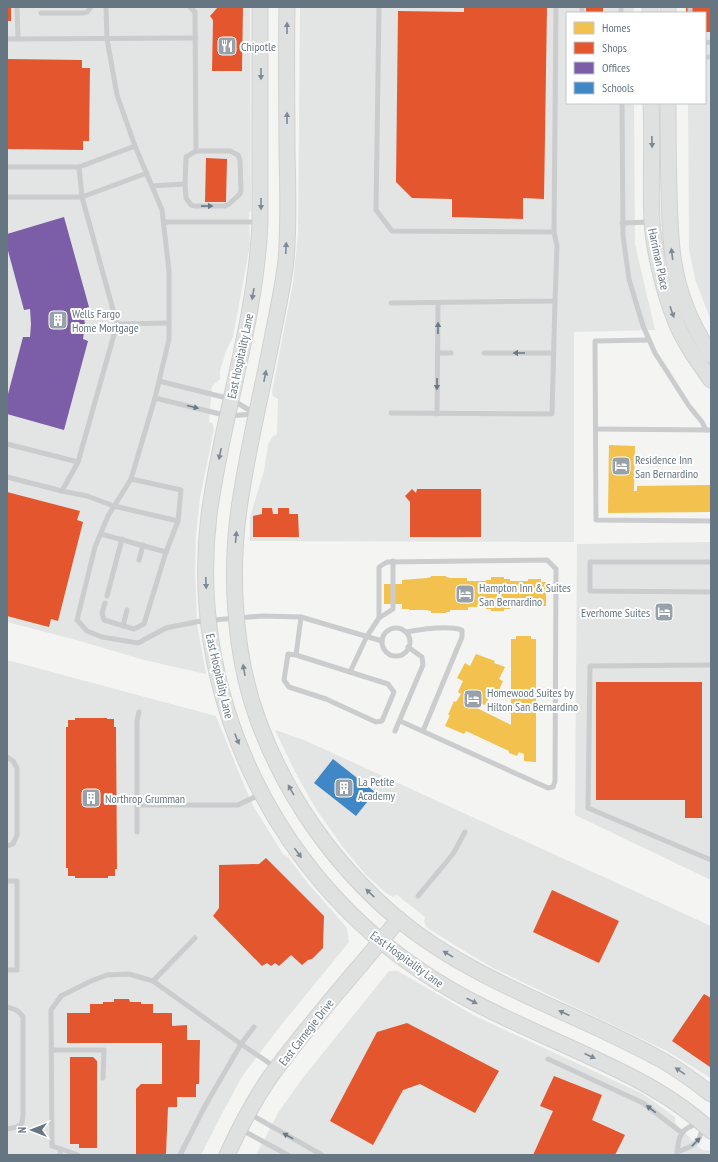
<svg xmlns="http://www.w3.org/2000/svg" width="718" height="1162" font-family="'PT Sans Narrow',sans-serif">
<rect width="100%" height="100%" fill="#f4f4f3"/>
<g fill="#e3e4e4">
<polygon points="7,7 250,7 251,210 249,213 250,245 233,337 226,351 220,371 220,379 212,386 209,422 212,423 214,429 200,498 196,535 195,570 197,624 206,674 144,660 80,641 7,622"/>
<polygon points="300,7 634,7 634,13 567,13 567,103 634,103 635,244 655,330 574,332 574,542 250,541 250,517 264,471 268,445 272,437 277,434 278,399 273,396 272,392 293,283 298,234"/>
<polygon points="711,7 711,321 695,279 689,249 688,103 705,103 705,13"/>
<polygon points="711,542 711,880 575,815 577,544"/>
<polygon points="7,660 216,716 244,785 254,807 283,854 288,857 306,881 347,928 349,942 282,1024 243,1075 224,1110 201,1155 7,1155"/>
<polygon points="275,730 304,740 711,926 711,1078 709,1077 667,1051 493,968 456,946 426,927 424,921 425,917 397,895 393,897 386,893 365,874 342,846 316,809 295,772"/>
<polygon points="389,971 398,971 473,1015 643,1094 675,1117 675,1123 702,1150 711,1151 711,1155 256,1155 278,1113 302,1079"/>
</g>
<g fill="#f2c14e">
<polygon points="609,445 635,446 634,491 637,491 637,486 711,485 711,512 608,513"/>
<polygon points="431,576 446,576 446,577 450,578 467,578 467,581 486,581 486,580 491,580 491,577 504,577 504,579 510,579 510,581 528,581 528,579 541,579 541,582 546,582 546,606 541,606 541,608 510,607 510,609 504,609 504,611 491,611 491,609 486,609 486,607 468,607 468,610 450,610 450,612 446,612 446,613 431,613 431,611 426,610 409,610 409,609 402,609 402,604 384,604 384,584 402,584 402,580 427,578 431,577"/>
<polygon points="516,636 531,636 531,639 536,639 536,762 524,761 524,754 519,752 517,756 509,753 509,751 466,731 464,734 445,726 450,715 448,715 454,701 456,702 461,694 458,692 463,681 457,678 465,663 470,666 476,654 495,661 494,663 505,667 499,679 503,681 496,697 491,694 485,705 475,701 474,704 478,706 477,708 511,725 511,639 516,639"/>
</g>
<g fill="#e4572e">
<rect x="7" y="7" width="4" height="14"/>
<polygon points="218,7 243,7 242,71 212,71 213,20 210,16"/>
<polygon points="464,7 547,7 544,199 523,198 523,219 452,217 452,199 412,198 396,182 398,11 464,12"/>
<rect x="586" y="7" width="17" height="6"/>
<polygon points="686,7 711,7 711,32 705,32 705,13 686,13"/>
<polygon points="7,59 82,60 82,68 90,68 89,141 83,141 83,150 7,149"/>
<polygon points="206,158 227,159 226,202 205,202"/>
<polygon points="412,489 416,493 417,489 481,489 481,537 410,537 410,502 405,496"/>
<polygon points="7,492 80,511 77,520 83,522 58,621 51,619 49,627 7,616"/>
<polygon points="262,508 272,508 273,514 278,514 278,508 289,508 289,514 298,514 299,537 253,537 253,516 262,514"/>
<polygon points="596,682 702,682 702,818 685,818 685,800 596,800"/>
<polygon points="75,718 107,718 107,719 114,719 114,727 116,727 117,869 115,869 115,876 108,876 108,878 75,878 75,876 68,876 68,868 66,868 66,727 68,727 68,720 75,720"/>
<polygon points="266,858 324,916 323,948 312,959 308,960 302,965 291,955 279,966 275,963 271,966 267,963 262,966 213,916 219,908 219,865 259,864"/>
<polygon points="552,890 619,921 599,963 533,932"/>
<polygon points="704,994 711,998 710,1067 672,1041"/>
<polygon points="114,999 129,999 130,1002 141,1002 141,1004 153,1004 153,1013 172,1013 172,1026 187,1025 187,1040 200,1040 199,1084 196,1084 196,1097 177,1097 177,1107 168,1107 166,1153 165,1155 136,1155 136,1089 141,1084 162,1084 162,1043 67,1043 67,1013 90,1013 90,1004 103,1004 103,1002 114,1002"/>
<polygon points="407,1023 499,1071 475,1113 420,1084 403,1090 373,1145 330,1121 377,1032"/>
<polygon points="70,1057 93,1057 97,1061 97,1148 79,1148 79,1144 70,1144"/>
<polygon points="554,1076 602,1095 592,1120 625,1135 615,1155 533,1155 553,1111 540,1106"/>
</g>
<polygon fill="#7b5ea7" points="64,217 89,307 83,309 85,325 83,339 88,341 64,430 7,414 7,398 23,337 30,337 31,324 30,309 24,310 7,247 7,234"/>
<polygon fill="#3f88c5" points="333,759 375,792 356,816 314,783"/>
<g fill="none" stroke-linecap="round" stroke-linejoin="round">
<g stroke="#d0d1d1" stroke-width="17">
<g id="secondary">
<path d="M 260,7 L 260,222 C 256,322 222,416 209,515 C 187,693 273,872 421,971 C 471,1005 528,1028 582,1053 C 628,1074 674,1096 711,1131"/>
<path d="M 287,7 C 286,56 287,105 287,154 C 288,189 289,225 286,260 C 283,287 277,313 272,339 C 262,391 249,443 241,496 C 229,566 233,652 258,720 C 286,797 335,866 398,919 C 474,982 570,1010 656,1057 C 676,1067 694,1081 711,1094"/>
<polyline points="668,7 668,13"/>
<polyline points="650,13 650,7"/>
<path d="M 651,103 C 653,143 650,183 652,222 C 654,252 664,292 675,320 C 683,341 698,362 711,380"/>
<path d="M 668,103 C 668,132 668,160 669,189 C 670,241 671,283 697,331 C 702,339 705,347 711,355"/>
<path d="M 227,1155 C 239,1129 252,1104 268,1080 C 308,1024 355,973 399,919"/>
</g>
</g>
<g stroke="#cacccd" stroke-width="5">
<polyline points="17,7 18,39"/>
<polyline points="106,7 107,39 117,95 135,146 162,210 169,271 169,339 155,398 131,479 108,516 95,547 77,620 87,631 102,637 138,643 166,628 201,621 262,616 301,617 382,641"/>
<polyline points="379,7 376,210 392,231 554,232 557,246 555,301 391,303"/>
<polyline points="690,7 690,13"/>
<polyline points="41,13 84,13 87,12 91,7"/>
<polyline points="582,13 582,7"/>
<polyline points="621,13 621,7"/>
<polyline points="7,39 196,38"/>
<polyline points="705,43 711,42"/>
<polyline points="705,57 711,57"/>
<polyline points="622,103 623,236 629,279 643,326 655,353 689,406 702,422 706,430"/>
<polyline points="7,167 79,167 135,146"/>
<polyline points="185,184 186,198 191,205 194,206 225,206 229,204 240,194 241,190 240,160 238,155 230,151 196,151"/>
<polyline points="152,186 185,184 186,157 196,151 195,12 190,7"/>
<polyline points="7,197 82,197 147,173"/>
<polyline points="164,222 259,222"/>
<polyline points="622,223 651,222"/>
<polyline points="554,232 556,7"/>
<polyline points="117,324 169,323"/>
<polyline points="649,340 595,341 596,520 711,521"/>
<polyline points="438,353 451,353"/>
<polyline points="484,353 553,353"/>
<polyline points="159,381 231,399 254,413"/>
<polyline points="155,398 228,416 254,414"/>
<polyline points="391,413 552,414 555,301"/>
<polyline points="437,414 438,303"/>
<polyline points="596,429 711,430"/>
<polyline points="7,444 78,462"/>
<polyline points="7,477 62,491 87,496 114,506 178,521"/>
<polyline points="62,491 78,462 117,324 82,197 79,167"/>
<polyline points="101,534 166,552 178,521 181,490 131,479"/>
<polyline points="139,560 143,545"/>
<polyline points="711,562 590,562 590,591 711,592"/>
<polyline points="107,596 122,539"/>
<polyline points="105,603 102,613 104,620 134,629 144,624 166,552"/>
<polyline points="379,618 393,609 393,561"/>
<polyline points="123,626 127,610"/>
<circle cx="396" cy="642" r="14"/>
<path d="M 406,632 C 422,629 447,625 462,630 L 462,637 L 423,731"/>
<polyline points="296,655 288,654 284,680 289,687 326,699 376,722 382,721 394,692 388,684 296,655 301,617"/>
<polyline points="711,665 590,666 588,808 711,860"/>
<polyline points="350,672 367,636 379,618 379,567 387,562 547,560 556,569 555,781 553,787 548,788 400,721"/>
<polyline points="395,731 423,665 422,657 408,647"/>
<polyline points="7,757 13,761 17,768 17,835 13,844 7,846"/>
<polyline points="137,805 238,805 261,794"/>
<polyline points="137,832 137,721 139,712"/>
<polyline points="7,881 17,881 17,970 7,970"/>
<polyline points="418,896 453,854 465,832"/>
<polyline points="195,938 153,981 241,1044 254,1027"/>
<path d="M 7,1007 C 14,1009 19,1010 23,1017 L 23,1115 L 22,1123 L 17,1127 L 7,1129"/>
<polyline points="52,1050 104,1050 103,1078"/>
<polyline points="548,1059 643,1103 682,1133"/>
<polyline points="250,1114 322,1155"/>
<polyline points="240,1129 288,1155"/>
<path d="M 677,1152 C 691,1147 701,1144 702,1127"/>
<polyline points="60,1155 61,1149"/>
<polyline points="78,1155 52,1146 51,1010 61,996 91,981 107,975 129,974 153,981"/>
<polyline points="180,1155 205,1106 241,1044 275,1067"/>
<path d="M 677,1155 C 678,1138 680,1127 699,1124"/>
</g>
<use href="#secondary" stroke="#dfe0e0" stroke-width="15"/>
</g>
<defs><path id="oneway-solid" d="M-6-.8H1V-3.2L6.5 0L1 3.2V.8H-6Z"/></defs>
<g fill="#7d8a95">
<use href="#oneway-solid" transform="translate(287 28) rotate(-90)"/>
<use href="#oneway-solid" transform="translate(261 74) rotate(90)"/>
<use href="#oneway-solid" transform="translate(287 118) rotate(-90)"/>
<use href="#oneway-solid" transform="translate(652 142) rotate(89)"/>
<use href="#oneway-solid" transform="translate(261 204) rotate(90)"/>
<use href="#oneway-solid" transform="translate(286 248) rotate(-87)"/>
<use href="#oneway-solid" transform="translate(672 254) rotate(-97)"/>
<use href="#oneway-solid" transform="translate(253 294) rotate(100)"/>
<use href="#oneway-solid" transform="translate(672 312) rotate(71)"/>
<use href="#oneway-solid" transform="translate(265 376) rotate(-79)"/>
<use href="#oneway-solid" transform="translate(220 454) rotate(102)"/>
<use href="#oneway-solid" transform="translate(236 537) rotate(-85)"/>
<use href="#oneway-solid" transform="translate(206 583) rotate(88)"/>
<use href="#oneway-solid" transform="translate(244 670) rotate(-100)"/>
<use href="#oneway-solid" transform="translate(237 739) rotate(68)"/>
<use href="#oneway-solid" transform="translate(291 790) rotate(-120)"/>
<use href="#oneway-solid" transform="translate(298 853) rotate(54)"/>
<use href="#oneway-solid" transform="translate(370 893) rotate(-137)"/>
<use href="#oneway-solid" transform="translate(448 954) rotate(-149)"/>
<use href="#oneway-solid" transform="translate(472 1001) rotate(27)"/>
<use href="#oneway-solid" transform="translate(564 1013) rotate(-155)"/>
<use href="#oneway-solid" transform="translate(590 1056) rotate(25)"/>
<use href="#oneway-solid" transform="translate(680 1071) rotate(-146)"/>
</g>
<g fill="#6a7986">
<use href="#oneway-solid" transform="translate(207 206) rotate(-1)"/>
<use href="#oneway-solid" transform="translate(438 328) rotate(-89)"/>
<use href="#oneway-solid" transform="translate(519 353) rotate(180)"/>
<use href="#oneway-solid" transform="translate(437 384) rotate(91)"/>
<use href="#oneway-solid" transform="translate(193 407) rotate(14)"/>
<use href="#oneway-solid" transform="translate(651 1109) rotate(-142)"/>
<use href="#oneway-solid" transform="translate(288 1136) rotate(-151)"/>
<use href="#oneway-solid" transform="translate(696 1142) rotate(-46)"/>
</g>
<defs>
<g id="restaurant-square" transform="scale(1)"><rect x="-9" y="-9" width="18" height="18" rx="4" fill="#97a1aa" stroke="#fff"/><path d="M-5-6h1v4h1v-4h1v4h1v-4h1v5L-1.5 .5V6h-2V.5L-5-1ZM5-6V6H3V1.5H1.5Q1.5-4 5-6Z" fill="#fff"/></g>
<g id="building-square" transform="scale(1)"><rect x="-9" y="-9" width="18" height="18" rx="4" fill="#97a1aa" stroke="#fff"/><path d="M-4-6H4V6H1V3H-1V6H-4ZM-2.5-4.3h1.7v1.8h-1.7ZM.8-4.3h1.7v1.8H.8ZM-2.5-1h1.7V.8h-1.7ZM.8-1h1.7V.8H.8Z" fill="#fff"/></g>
<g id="hotel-square" transform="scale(1)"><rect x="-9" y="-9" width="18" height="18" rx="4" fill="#97a1aa" stroke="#fff"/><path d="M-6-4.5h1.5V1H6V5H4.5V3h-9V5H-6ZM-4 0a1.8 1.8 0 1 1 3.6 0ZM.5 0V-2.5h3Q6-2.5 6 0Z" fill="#fff"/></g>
</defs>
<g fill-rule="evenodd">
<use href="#restaurant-square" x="227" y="46"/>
<use href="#building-square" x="58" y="320"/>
<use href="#hotel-square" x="621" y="466"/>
<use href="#hotel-square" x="465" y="594"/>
<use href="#hotel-square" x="664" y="612"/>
<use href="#hotel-square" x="473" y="699"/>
<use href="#building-square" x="344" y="788"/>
<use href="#building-square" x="91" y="798"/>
</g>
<g text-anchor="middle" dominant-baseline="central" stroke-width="4" stroke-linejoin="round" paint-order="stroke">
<g font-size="12" fill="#657582" stroke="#fff" text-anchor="start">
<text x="241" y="46">Chipotle</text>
<text x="72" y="313">Wells Fargo<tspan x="72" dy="14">Home Mortgage</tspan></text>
<text x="635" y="459">Residence Inn<tspan x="635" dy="14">San Bernardino</tspan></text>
<text x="479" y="587">Hampton Inn &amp; Suites<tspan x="479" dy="14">San Bernardino</tspan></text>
<text x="650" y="612" text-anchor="end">Everhome Suites</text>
<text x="487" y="692">Homewood Suites by<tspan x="487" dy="14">Hilton San Bernardino</tspan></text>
<text x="358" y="781">La Petite<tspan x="358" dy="14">Academy</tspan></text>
<text x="105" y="798">Northrop Grumman</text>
</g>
<g font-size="12" fill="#657582" stroke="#fff">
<text transform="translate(659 259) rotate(78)">Harriman Place</text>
<text transform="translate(240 356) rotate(-78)">East Hospitality Lane</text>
<text transform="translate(220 676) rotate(77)">East Hospitality Lane</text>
<text transform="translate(407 959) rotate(36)">East Hospitality Lane</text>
<text transform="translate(306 1032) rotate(-52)">East Carnegie Drive</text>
</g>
</g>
<rect width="718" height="1162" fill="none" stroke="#657582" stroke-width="16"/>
<rect x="566" y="12" width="140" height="92" fill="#ffffff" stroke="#c1c8cd"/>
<rect x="574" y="22" width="20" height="12" fill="#f2c14e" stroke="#c1c8cd"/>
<text x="602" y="32" font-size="12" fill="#657582">Homes</text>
<rect x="574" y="42" width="20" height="12" fill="#e4572e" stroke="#c1c8cd"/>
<text x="602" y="52" font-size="12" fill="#657582">Shops</text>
<rect x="574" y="62" width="20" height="12" fill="#7b5ea7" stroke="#c1c8cd"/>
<text x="602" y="72" font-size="12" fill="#657582">Offices</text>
<rect x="574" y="82" width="20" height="12" fill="#3f88c5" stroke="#c1c8cd"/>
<text x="602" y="92" font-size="12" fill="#657582">Schools</text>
<g transform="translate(32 1130) rotate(270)" stroke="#ffffff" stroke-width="3" paint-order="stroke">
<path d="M0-3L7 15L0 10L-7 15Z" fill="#657582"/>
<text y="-6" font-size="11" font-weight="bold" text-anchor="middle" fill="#657582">N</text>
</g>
</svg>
